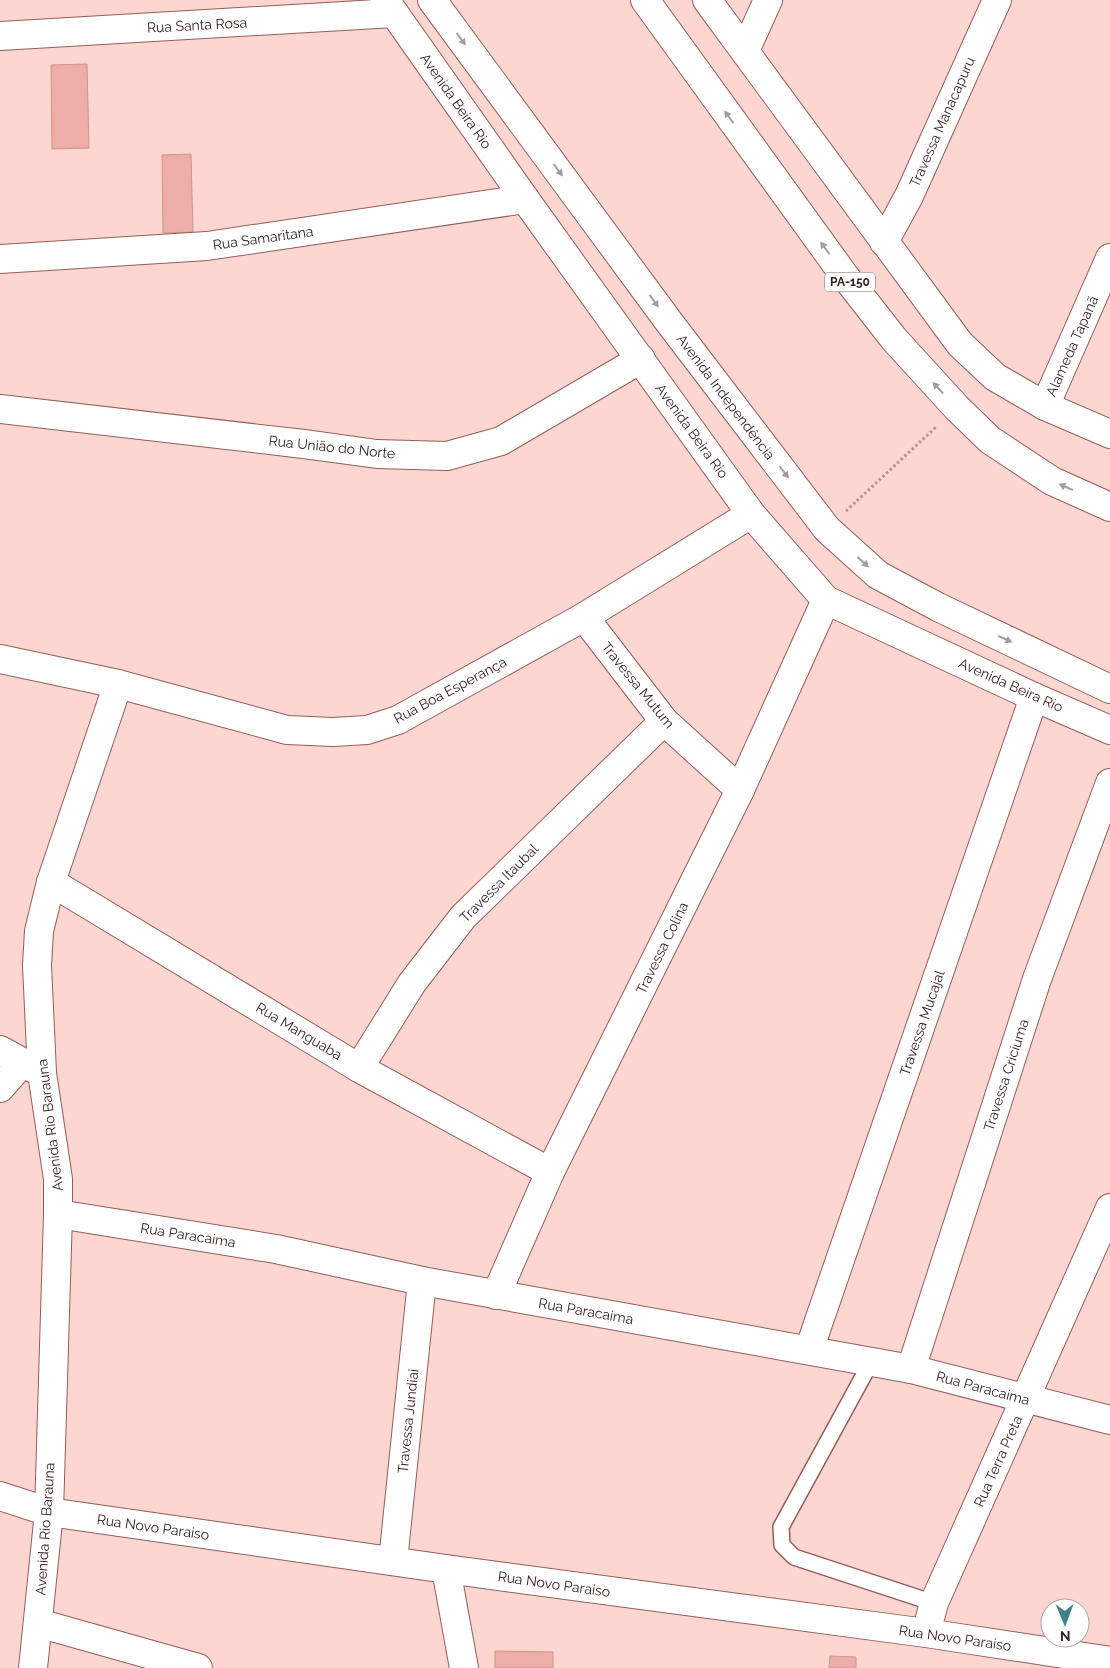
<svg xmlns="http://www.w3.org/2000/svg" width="1110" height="1668" font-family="Raleway,sans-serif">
<rect width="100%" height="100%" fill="#fdd6d1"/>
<g fill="#ecaea7" stroke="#d0948d">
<polygon points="87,64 89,148 52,149 51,65"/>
<polygon points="191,154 193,232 163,233 162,155"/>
<polygon points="495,1651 553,1652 553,1668 495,1668"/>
<polygon points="830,1656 856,1657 856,1668 829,1668"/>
</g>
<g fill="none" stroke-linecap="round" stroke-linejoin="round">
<g stroke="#955d57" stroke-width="18">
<polyline id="lane" points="871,1362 781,1527 782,1545 794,1557 934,1603"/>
</g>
<g stroke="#955d57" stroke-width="30">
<g id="street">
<polyline points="707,0 960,344 995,377 1045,406 1110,434"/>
<polyline points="0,36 394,13"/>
<polyline points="745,51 768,0"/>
<polyline points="884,242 909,196 997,0"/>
<polyline points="0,259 207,246 525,199"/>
<polyline points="1045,406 1110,258"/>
<polyline points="0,409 304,444 377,454 447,456 501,441 641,359"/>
<polyline points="584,617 664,721 740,790"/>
<polyline points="0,659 118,684"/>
<polyline points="51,882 359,1068 550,1172"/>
<polyline points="0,1050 42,1073"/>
<polyline points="359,1068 412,983 463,917 664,721"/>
<polyline points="0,1088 22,1063"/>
<polyline points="58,1214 276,1249 422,1281 911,1369 1110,1420"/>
<polyline points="496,1295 550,1172 740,790 826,600"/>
<polyline points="809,1350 1034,697"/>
<polyline points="911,1369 1037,979 1110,783"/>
<polyline points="393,1561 422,1281"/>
<polyline points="446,1569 464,1668"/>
<polyline points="38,1623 198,1668"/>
<polyline points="926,1633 934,1603 1110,1208"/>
</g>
</g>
<g stroke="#955d57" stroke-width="30">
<g id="secondary">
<polyline points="385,0 525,199 751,514 826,600 1034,697 1110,730"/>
<polyline points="0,1496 49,1512 446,1569 926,1633 1110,1661"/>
<polyline points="33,1668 49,1512 58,1214 58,1179 42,1073 37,965 39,931 51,882 118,684 287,730 333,732 367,730 398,720 584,617 751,514"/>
</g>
</g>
<g stroke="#955d57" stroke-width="30">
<g id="primary">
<polyline points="432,0 669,322 827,529 878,575 938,607 1110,689"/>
<polyline points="645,0 844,275 894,339 957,408 990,440 1052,481 1110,507"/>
</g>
</g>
<polyline stroke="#b5948f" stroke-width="3" stroke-dasharray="2.5 2.5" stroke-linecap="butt" points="846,511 936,427"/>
<use href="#lane" stroke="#fff" stroke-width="15"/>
<use href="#street" stroke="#fff" stroke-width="28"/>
<use href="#secondary" stroke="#fff" stroke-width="28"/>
<use href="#primary" stroke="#fff" stroke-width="28"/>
</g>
<defs><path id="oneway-solid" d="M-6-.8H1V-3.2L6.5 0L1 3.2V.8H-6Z" transform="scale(1.25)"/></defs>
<g fill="#a59b9a">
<use href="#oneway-solid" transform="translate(461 39) rotate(54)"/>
<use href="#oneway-solid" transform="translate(729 117) rotate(-126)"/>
<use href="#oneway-solid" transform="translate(558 170) rotate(54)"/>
<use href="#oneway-solid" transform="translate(825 248) rotate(-126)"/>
<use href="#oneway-solid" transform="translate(654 301) rotate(54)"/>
<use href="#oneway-solid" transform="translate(938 388) rotate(-133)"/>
<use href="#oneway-solid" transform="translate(784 472) rotate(53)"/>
<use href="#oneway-solid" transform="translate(1066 487) rotate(-156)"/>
<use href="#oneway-solid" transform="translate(863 562) rotate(42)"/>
<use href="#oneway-solid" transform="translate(1005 639) rotate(25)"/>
</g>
<g text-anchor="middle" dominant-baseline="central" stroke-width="4" stroke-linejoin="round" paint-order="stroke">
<rect fill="#fff" stroke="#746462" stroke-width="1" x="825" y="272.5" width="50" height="19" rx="4"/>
<g font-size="12" font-weight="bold" fill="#38211e">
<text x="850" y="282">PA-150</text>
</g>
<g font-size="14" fill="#38211e" stroke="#fff">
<text transform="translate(197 25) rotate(-3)">Rua Santa Rosa</text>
<text transform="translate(456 101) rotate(55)">Avenida Beira Rio</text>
<text transform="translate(942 122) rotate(-66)">Travessa Manacapuru</text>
<text transform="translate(263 238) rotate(-8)">Rua Samaritana</text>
<text transform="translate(1072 346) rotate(-66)">Alameda Tapanã</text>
<text transform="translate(726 397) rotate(53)">Avenida Independência</text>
<text transform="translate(692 431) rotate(54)">Avenida Beira Rio</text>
<text transform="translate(332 447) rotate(6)">Rua União do Norte</text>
<text transform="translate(638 685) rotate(51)">Travessa Mutum</text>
<text transform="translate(1011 685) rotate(24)">Avenida Beira Rio</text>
<text transform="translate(450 690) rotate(-28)">Rua Boa Esperança</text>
<text transform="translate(499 883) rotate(-45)">Travessa Itaubal</text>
<text transform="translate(662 948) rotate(-64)">Travessa Colina</text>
<text transform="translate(922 1023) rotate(-71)">Travessa Mucajal</text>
<text transform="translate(299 1031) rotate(31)">Rua Manguaba</text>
<text transform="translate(1006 1075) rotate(-72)">Travessa Criciuma</text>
<text transform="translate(50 1125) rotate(-97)">Avenida Rio Barauna</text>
<text transform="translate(188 1235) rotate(9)">Rua Paracaima</text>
<text transform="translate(586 1311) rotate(10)">Rua Paracaima</text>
<text transform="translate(983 1388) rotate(15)">Rua Paracaima</text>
<text transform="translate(408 1421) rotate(-84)">Travessa Jundiai</text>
<text transform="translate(998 1461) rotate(-66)">Rua Terra Preta</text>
<text transform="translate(153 1527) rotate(8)">Rua Novo Paraiso</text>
<text transform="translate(45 1529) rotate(-86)">Avenida Rio Barauna</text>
<text transform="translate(554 1584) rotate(8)">Rua Novo Paraiso</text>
<text transform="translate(955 1638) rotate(8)">Rua Novo Paraiso</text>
</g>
</g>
<g transform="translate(1065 1623) rotate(179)"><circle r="24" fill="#ffffff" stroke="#afa6a5"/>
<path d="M0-4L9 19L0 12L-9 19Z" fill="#3c838c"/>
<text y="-8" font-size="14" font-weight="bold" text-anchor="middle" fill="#38211e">N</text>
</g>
</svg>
